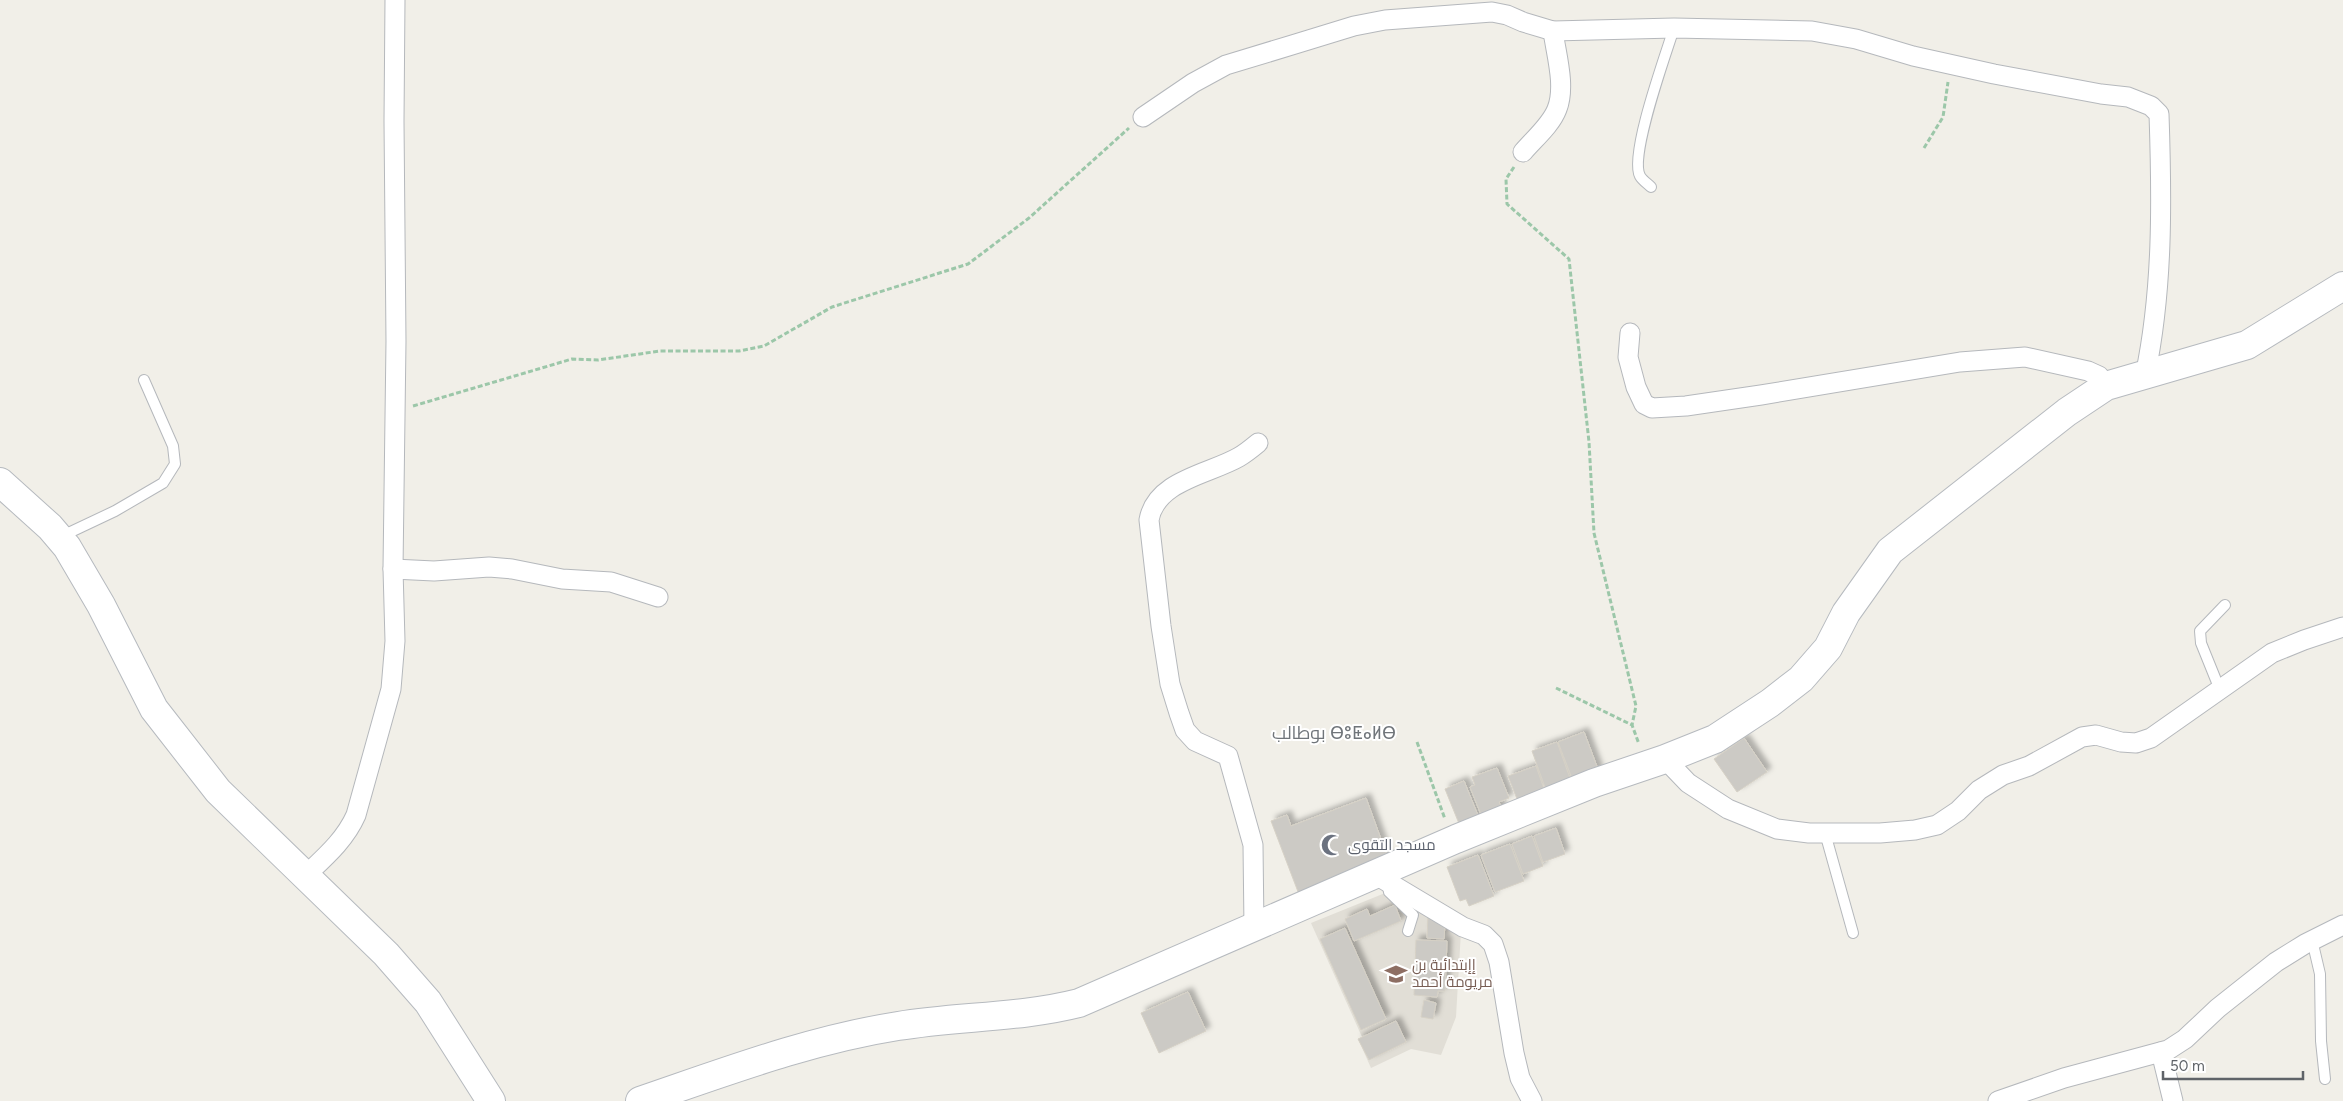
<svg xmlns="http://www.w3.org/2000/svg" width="2343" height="1101" font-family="Figtree,Cairo,'Noto Sans Tifinagh',sans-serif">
<defs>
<filter id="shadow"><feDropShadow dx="4.5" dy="-4.5" stdDeviation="2.5" flood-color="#0004"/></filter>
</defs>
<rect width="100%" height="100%" fill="#f1efe8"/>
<polygon fill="#e1ded6" points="1395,889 1461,931 1456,1017 1441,1055 1411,1049 1371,1068 1358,1039 1362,1037 1311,923"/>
<g fill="#cccac5" stroke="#d6d1c6" filter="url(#shadow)">
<polygon points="1584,732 1599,772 1573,781 1558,742"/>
<polygon points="1744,738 1767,772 1737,792 1714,759"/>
<polygon points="1557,742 1571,781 1546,790 1532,751"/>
<polygon points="1536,766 1544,789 1517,799 1508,776"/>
<polygon points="1497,768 1509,798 1499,802 1504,814 1484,822 1470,787 1475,785 1472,777"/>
<polygon points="1464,781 1481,823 1462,831 1445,789"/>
<polygon points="1366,798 1390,864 1300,897 1271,821 1287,815 1291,826"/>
<polygon points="1556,828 1565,854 1543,862 1534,836"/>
<polygon points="1532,836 1543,866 1523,874 1512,844"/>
<polygon points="1510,844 1524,881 1495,892 1481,855"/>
<polygon points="1478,855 1494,896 1469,906 1466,899 1460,901 1447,867"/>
<polygon points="1395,905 1401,921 1354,941 1345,919 1367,909 1370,916"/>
<polygon points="1428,915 1445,924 1444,939 1427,938"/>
<polygon points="1345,928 1386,1019 1361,1030 1320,939"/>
<polygon points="1416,940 1447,941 1445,991 1438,991 1437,997 1414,995"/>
<polygon points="1188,992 1206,1031 1159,1053 1141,1013"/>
<polygon points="1424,1000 1436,1003 1433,1019 1421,1017"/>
<polygon points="1396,1021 1406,1042 1369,1060 1358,1039"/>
</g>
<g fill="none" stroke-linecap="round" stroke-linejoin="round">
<g stroke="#b5b8bc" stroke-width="12">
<g id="lane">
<path d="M 1651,187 C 1648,184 1642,180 1640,176 C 1629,155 1666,54 1674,28"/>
<polyline points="60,537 115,511 163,483 175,464 173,446 144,380"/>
<polyline points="2220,690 2201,643 2200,631 2225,605"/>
<polyline points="1825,833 1853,933"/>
<polyline points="1388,887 1389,892 1413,915 1408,931"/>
<polyline points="2312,940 2320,974 2321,1041 2325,1079"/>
</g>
</g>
<g stroke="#b5b8bc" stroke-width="21">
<g id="street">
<path d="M 1143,117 L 1193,83 L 1226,65 L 1292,45 L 1354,26 L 1385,20 L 1492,12 L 1507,15 L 1523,22 L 1553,31 L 1674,28 L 1812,31 L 1856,39 L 1913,56 L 1994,74 L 2101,94 L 2128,97 L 2151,106 L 2159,114 C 2162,202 2163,290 2145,376"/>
<path d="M 1523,152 C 1534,139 1551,125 1557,109 C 1566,86 1556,54 1553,31"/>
<polyline points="1630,333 1628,357 1636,387 1644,404 1652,408 1686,406 1761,395 1960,362 2025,357 2088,371 2099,376 2106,386"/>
<polyline points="393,569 434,571 489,567 512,569 562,579 611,582 658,597"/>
<polyline points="1665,759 1688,783 1728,809 1777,829 1809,833 1880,833 1915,830 1937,825 1958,811 1979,790 2003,775 2029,766 2082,737 2096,735 2121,742 2136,743 2151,738 2272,653 2304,640 2343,627"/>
<polyline points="1376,875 1463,927 1484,935 1493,944 1499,962 1514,1053 1520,1078 1532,1101"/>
<path d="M 305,876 C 325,857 345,840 356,815 L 391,689 L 395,641 L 393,569 L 396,341 L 394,121 L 395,0"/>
<path d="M 1254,928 L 1253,845 L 1228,756 L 1195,741 L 1185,730 L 1179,713 L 1170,684 L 1161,626 L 1149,520 C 1156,480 1210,474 1239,457 C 1246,453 1252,448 1258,443"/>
<polyline points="2161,1052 2173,1101"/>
<polyline points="1998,1101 2064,1078 2168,1050 2185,1039 2218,1008 2276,962 2305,944 2343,925"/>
</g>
</g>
<g stroke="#b6babf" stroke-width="30">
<g id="secondary">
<polyline points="0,482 50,527 67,547 101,605 154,709 218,791 386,954 428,1002 491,1101"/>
<path d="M 640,1101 C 725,1072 809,1040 898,1026 C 958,1016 1020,1018 1079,1003 L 1456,839 L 1594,783 L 1665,759 L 1715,739 L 1770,703 L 1801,679 L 1828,648 L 1846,613 L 1890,551 L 2067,412 L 2106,386 L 2247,345 L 2343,286"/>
</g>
</g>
<g stroke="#9cc7a9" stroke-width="3" stroke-dasharray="5 2.5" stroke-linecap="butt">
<polyline points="1924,148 1943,117 1948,82"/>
<polyline points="1514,167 1506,179 1507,204 1569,259 1589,442 1594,533 1636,706 1632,725"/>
<polyline points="413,406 572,359 598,360 660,351 739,351 764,346 832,307 968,264 1029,218 1129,128"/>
<polyline points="1556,688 1632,725 1639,744"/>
<polyline points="1417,742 1445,819"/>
</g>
<use href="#lane" stroke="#fff" stroke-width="10"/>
<use href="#street" stroke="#fff" stroke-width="19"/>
<use href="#secondary" stroke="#fff" stroke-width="28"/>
</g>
<defs>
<g id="mosque-bare" transform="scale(1.725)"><path d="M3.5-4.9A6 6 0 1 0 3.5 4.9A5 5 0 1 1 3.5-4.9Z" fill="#6b7280" stroke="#fff" stroke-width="2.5" paint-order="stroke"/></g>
<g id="school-bare" transform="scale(1.725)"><path d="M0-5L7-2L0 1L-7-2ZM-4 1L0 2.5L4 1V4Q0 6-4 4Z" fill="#8d6e63" stroke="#fff" stroke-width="2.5" paint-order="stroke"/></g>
</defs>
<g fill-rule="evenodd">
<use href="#mosque-bare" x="1332" y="845"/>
<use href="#school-bare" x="1396" y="974"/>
</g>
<g text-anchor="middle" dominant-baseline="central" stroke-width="4" stroke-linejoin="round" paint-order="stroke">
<g font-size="15" fill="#5b616d" stroke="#fff" text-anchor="start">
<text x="1348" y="845">مسجد التقوى</text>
</g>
<g font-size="15" fill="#785e54" stroke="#fff" text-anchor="start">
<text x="1412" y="965">إإبتدائية بن<tspan x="1412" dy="17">مريومة أحمد</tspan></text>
</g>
<g font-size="18" fill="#70757a" stroke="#fff">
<text x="1334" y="733">بوطالب ⴱⵓⵟⴰⵍⴱ</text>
</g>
</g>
<path d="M2163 1071v8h140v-8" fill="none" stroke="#5f6368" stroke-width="2.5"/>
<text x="2170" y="1071" font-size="15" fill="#5f6368" stroke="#ffffff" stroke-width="4" paint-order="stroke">50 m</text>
</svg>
